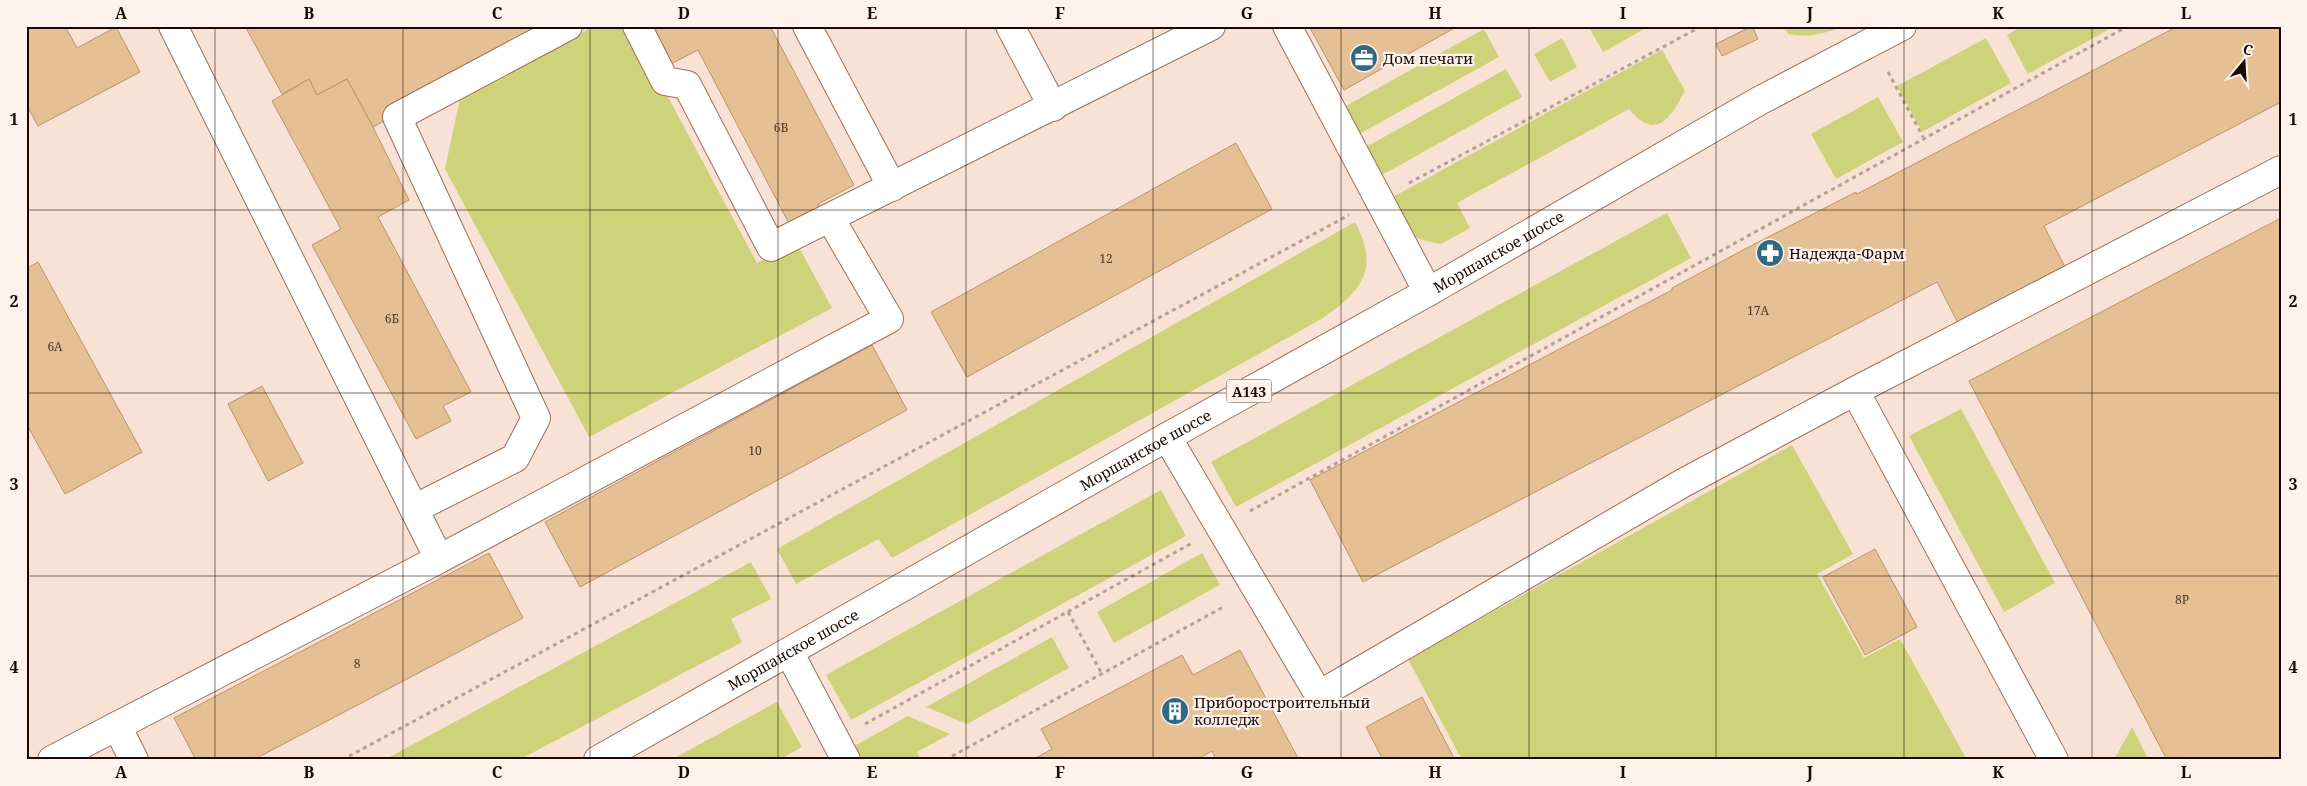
<svg xmlns="http://www.w3.org/2000/svg" width="2307" height="786" font-family="'Noto Serif',serif">
<rect width="100%" height="100%" fill="#f8e2d6"/>
<g fill="#ced279">
<polygon points="594,26 630,26 757,263 796,242 832,308 589,437 445,169 460,98"/>
<polygon points="1588,26 1650,26 1603,52"/>
<path d="M 1784,26 L 1842,26 C 1824,35 1808,37 1788,34 Z"/>
<polygon points="2022,26 2115,26 2028,74 2007,35"/>
<polygon points="1484,29 1499,57 1359,134 1344,107"/>
<polygon points="1562,38 1577,67 1550,82 1534,54"/>
<polygon points="1986,38 2011,83 1922,132 1897,86"/>
<path d="M 1662,50 L 1685,91 C 1678,103 1666,130 1648,124 C 1640,122 1634,114 1629,109 L 1457,203 L 1470,228 L 1441,244 L 1422,240 L 1413,236 L 1391,198 Z"/>
<polygon points="1506,69 1522,97 1382,175 1366,147"/>
<polygon points="1878,97 1903,142 1836,179 1811,134"/>
<polygon points="1667,213 1691,258 1236,507 1211,462"/>
<path d="M 1355,222 C 1380,269 1362,291 1323,318 L 892,558 L 879,539 L 796,584 L 777,549 Z"/>
<polygon points="1961,409 2055,583 2004,612 1909,436"/>
<polygon points="1792,445 1853,554 1817,574 1864,658 1900,639 1967,760 1462,760 1408,659"/>
<polygon points="1161,490 1186,536 851,720 826,675"/>
<polygon points="1202,553 1220,585 1114,643 1097,612"/>
<polygon points="751,562 771,599 731,619 742,642 519,760 384,760"/>
<polygon points="1052,637 1069,668 967,724 926,707"/>
<polygon points="777,702 802,747 779,760 671,760"/>
<polygon points="908,716 950,734 917,752 921,760 858,760 851,748"/>
<polygon points="2132,727 2149,760 2114,760"/>
</g>
<g fill="#e5c094" stroke="#b8946a">
<polygon points="26,26 65,26 77,48 116,27 140,72 38,126 26,104"/>
<polygon points="245,26 561,26 373,127 347,79 317,95 309,79 282,94"/>
<polygon points="641,26 770,26 854,185 818,204 824,215 793,231 698,50 663,68"/>
<polygon points="1309,26 1458,26 1344,90"/>
<polygon points="1752,26 1758,39 1722,56 1716,44"/>
<polygon points="2178,26 2281,26 2281,102 2044,226 2066,269 1959,325 1937,282 1363,582 1310,480 1672,290 1672,288 1743,250 1856,192 1857,194"/>
<polygon points="309,79 317,95 347,79 373,127 409,200 378,217 471,392 443,406 451,421 416,439 312,245 341,229 272,101"/>
<polygon points="1236,143 1272,209 967,377 931,312"/>
<polygon points="2281,218 2281,760 2167,760 1969,381"/>
<polygon points="38,262 142,452 65,494 26,423 26,269"/>
<polygon points="872,345 907,410 580,587 545,522"/>
<polygon points="262,386 303,463 268,481 228,404"/>
<polygon points="1875,549 1917,627 1865,655 1823,577"/>
<polygon points="489,553 523,618 253,760 196,760 174,718"/>
<polygon points="1240,650 1299,760 1216,760 1212,751 1196,760 1032,760 1052,749 1041,729 1112,692 1182,655 1193,675"/>
<polygon points="1422,697 1455,760 1383,760 1366,727"/>
</g>
<g fill="none" stroke-linecap="round" stroke-linejoin="round">
<g stroke="#9f7054" stroke-width="30">
<g id="minor">
<polyline points="173,26 414,509"/>
<polyline points="637,26 665,81 687,85 771,247 1211,26"/>
<polyline points="807,26 892,187"/>
<polyline points="1010,26 1053,107"/>
<polyline points="1287,26 1428,292"/>
<polyline points="1855,391 2054,760"/>
<polyline points="1167,437 1319,695 1683,483 1855,391 2281,170"/>
<polyline points="439,559 889,319 830,218"/>
<polyline points="789,652 846,760"/>
<polyline points="117,726 439,559 414,509 515,458 536,418 397,117 568,26"/>
<polyline points="52,760 117,726 134,760"/>
</g>
</g>
<g stroke="#9f7054" stroke-width="30">
<g id="major">
<path id="s1" d="M 598,760 L 1167,437 L 1428,292 L 1759,101 L 1902,26"/>
</g>
</g>
<g stroke="#b4a095" stroke-width="3" stroke-dasharray="4 4" stroke-linecap="butt">
<polyline points="1888,72 1923,137"/>
<polyline points="1409,183 1702,26"/>
<polyline points="1250,511 2128,26"/>
<polyline points="1068,612 1102,674"/>
<polyline points="865,724 1192,543"/>
<polyline points="342,760 1349,215"/>
<polyline points="945,760 1225,606"/>
</g>
<use href="#minor" stroke="#fff" stroke-width="28"/>
<use href="#major" stroke="#fff" stroke-width="28"/>
</g>
<path fill="none" stroke="#1a0902" stroke-width="1" stroke-opacity="0.55" d="M 215,26 L 215,760M 403,26 L 403,760M 590,26 L 590,760M 778,26 L 778,760M 966,26 L 966,760M 1153,26 L 1153,760M 1341,26 L 1341,760M 1529,26 L 1529,760M 1716,26 L 1716,760M 1904,26 L 1904,760M 2092,26 L 2092,760M 26,210 L 2281,210M 26,393 L 2281,393M 26,576 L 2281,576"/>
<defs>
<g id="office-disc" transform="scale(1.4375)"><circle r="9.5" fill="#316983" stroke="#fdf2ec"/><path d="M-6-3h4V-5.5h4V-3h4V5H-6ZM-1-4.5V-3h2v-1.5ZM-6 0V1H6V0Z" fill="#fff"/></g>
<g id="pharmacy-disc" transform="scale(1.4375)"><circle r="9.5" fill="#316983" stroke="#fdf2ec"/><path d="M-2-6h4v4h4v4h-4v4h-4v-4h-4v-4h4Z" fill="#fff"/></g>
<g id="building-disc" transform="scale(1.4375)"><circle r="9.5" fill="#316983" stroke="#fdf2ec"/><path d="M-4-6H4V6H1V3H-1V6H-4ZM-2.5-4.3h1.7v1.8h-1.7ZM.8-4.3h1.7v1.8H.8ZM-2.5-1h1.7V.8h-1.7ZM.8-1h1.7V.8H.8Z" fill="#fff"/></g>
</defs>
<g fill-rule="evenodd">
<use href="#office-disc" x="1364" y="58"/>
<use href="#pharmacy-disc" x="1770" y="253"/>
<use href="#building-disc" x="1175" y="711"/>
</g>
<g text-anchor="middle" dominant-baseline="central" stroke-width="4.5" stroke-linejoin="round" paint-order="stroke">
<g font-size="12" fill="#4d3726">
<text x="781" y="127">6В</text>
<text x="1106" y="258">12</text>
<text x="1758" y="310">17А</text>
<text x="392" y="318">6Б</text>
<text x="55" y="346">6А</text>
<text x="755" y="450">10</text>
<text x="2182" y="599">8Р</text>
<text x="357" y="663">8</text>
</g>
<rect fill="#fdf2ec" stroke="#5e4f48" stroke-width="1" x="1226.5" y="379.5" width="45" height="23" rx="4"/>
<g font-size="14" font-weight="bold" fill="#1a0902">
<text x="1249" y="391">А143</text>
</g>
<g font-size="15" fill="#1a0902" stroke="#fdf2ec" text-anchor="start">
<text x="1383" y="58">Дом печати</text>
<text x="1789" y="253">Надежда-Фарм</text>
<text x="1194" y="702">Приборостроительный<tspan x="1194" dy="17">колледж</tspan></text>
</g>
<g font-size="15" fill="#1a0902" stroke="#fdf2ec">
<text stroke="none"><textPath href="#s1" startOffset="1034">Моршанское шоссе</textPath></text>
<text stroke="none"><textPath href="#s1" startOffset="629">Моршанское шоссе</textPath></text>
<text stroke="none"><textPath href="#s1" startOffset="224">Моршанское шоссе</textPath></text>
</g>
</g>
<rect width="2307" height="786" fill="none" stroke="#fdf2ec" stroke-width="55"/>
<g transform="translate(2244 62) rotate(18)" stroke="#fdf2ec" stroke-width="4" paint-order="stroke">
<path d="M0-4L9 19L0 12L-9 19Z" fill="#1a0902"/>
<text y="-8" font-size="14" font-weight="bold" text-anchor="middle" fill="#1a0902">С</text>
</g>
<rect x="28" y="28" width="2252" height="730" fill="none" stroke="#1a0902" stroke-width="2"/>
<g font-size="16" text-anchor="middle" font-weight="bold" fill="#1a0902">
<text x="121" y="19">A</text>
<text x="309" y="19">B</text>
<text x="497" y="19">C</text>
<text x="684" y="19">D</text>
<text x="872" y="19">E</text>
<text x="1060" y="19">F</text>
<text x="1247" y="19">G</text>
<text x="1435" y="19">H</text>
<text x="1623" y="19">I</text>
<text x="1810" y="19">J</text>
<text x="1998" y="19">K</text>
<text x="2186" y="19">L</text>
<text x="14" y="125">1</text>
<text x="2293" y="125">1</text>
<text x="14" y="307">2</text>
<text x="2293" y="307">2</text>
<text x="14" y="490">3</text>
<text x="2293" y="490">3</text>
<text x="14" y="673">4</text>
<text x="2293" y="673">4</text>
<text x="121" y="778">A</text>
<text x="309" y="778">B</text>
<text x="497" y="778">C</text>
<text x="684" y="778">D</text>
<text x="872" y="778">E</text>
<text x="1060" y="778">F</text>
<text x="1247" y="778">G</text>
<text x="1435" y="778">H</text>
<text x="1623" y="778">I</text>
<text x="1810" y="778">J</text>
<text x="1998" y="778">K</text>
<text x="2186" y="778">L</text>
</g>
</svg>
